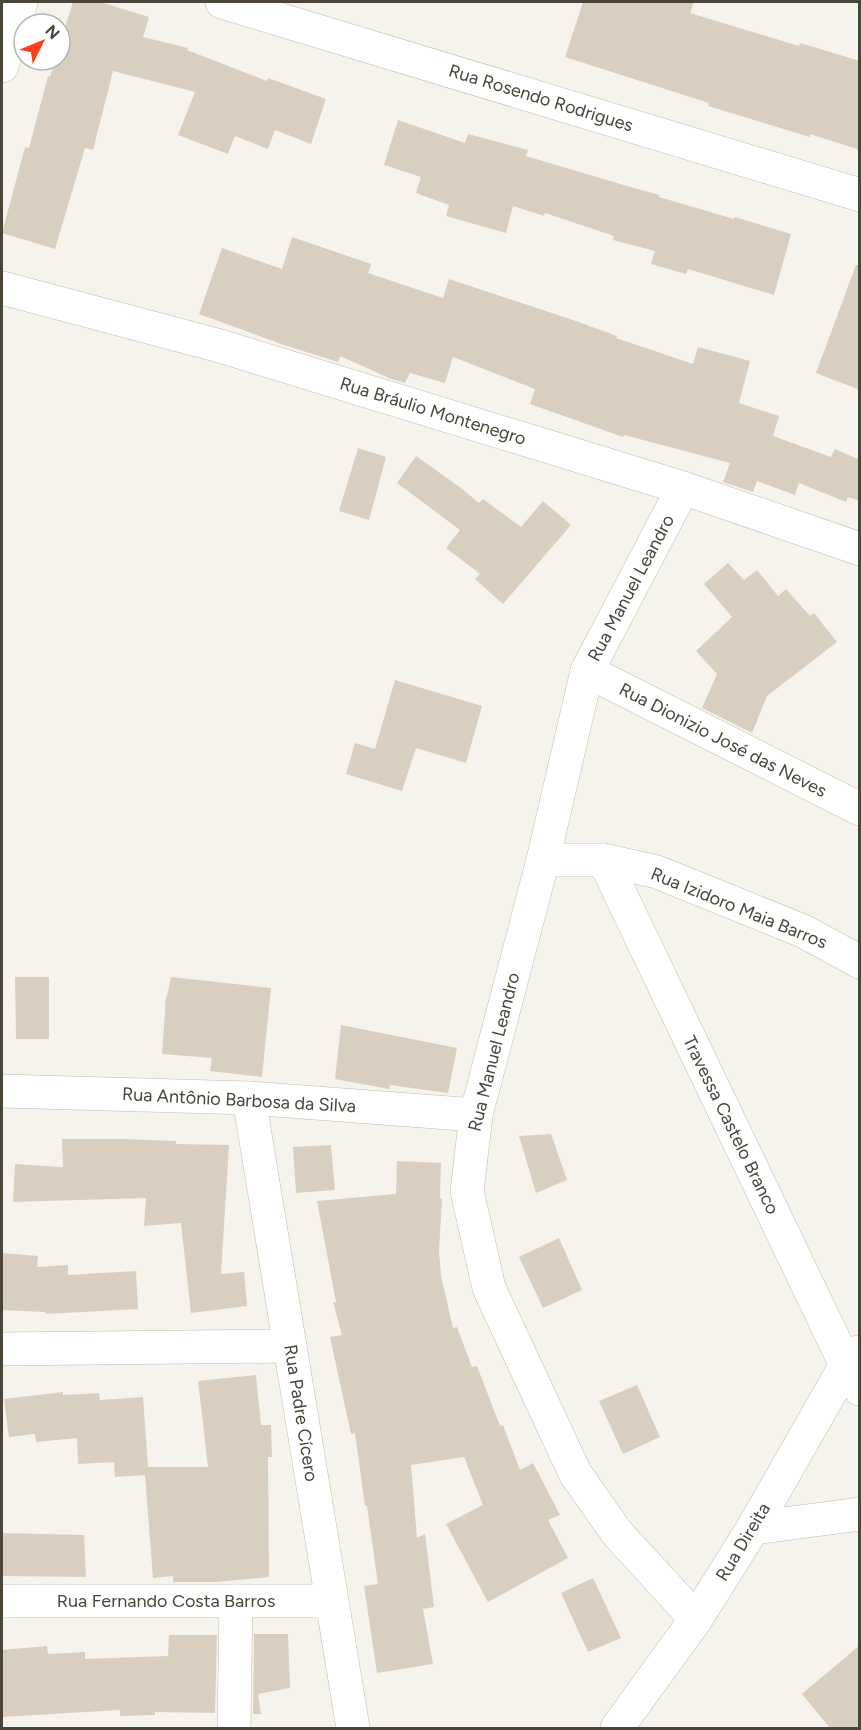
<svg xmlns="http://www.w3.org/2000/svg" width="861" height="1730" font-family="Figtree,sans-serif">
<rect width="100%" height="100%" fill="#f6f3ec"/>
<g fill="#d8cfc1">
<polygon points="73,2 100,2 149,17 143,37 188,48 187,50 267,81 268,78 326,99 311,144 275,130 268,149 235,136 228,154 178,135 195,92 113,71 93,150 85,148 55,249 2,233 25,147 29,148 48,76 50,77 55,60 60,60 60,43"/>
<polygon points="583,2 694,2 690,13 799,46 800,43 860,61 860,150 810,134 810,137 708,106 709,103 565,57"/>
<polygon points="398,120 465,143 468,134 528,150 526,156 627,186 659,195 659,197 734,219 735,217 791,234 774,295 688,269 686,274 651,264 655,251 613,240 614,236 545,213 544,216 513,206 506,233 446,216 449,205 416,193 421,177 384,165"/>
<polygon points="292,237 371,264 368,273 443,298 449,279 570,319 617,336 616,338 693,364 698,347 750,361 739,403 779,416 773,436 831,457 835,449 860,460 860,501 848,497 846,502 799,483 795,495 757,481 753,492 723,482 730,463 624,435 623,437 530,404 535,389 453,357 445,383 410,373 405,383 389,378 340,356 338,362 281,344 199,314 222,248 282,269"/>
<polygon points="856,265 860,265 860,390 816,373"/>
<polygon points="358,448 386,457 369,520 339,511"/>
<polygon points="416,456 461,488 479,503 483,499 521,527 543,501 571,525 503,604 475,579 480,574 446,548 460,530 397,483"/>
<polygon points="728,563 744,580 757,570 778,596 786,589 810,616 814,613 837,642 767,696 752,733 702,708 717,674 696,651 732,617 704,584"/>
<polygon points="395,680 482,706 466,763 416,748 402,791 346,774 355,743 375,749"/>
<polygon points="15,977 49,977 49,1039 16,1039"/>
<polygon points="171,977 271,988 262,1077 210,1071 212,1058 162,1054 166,996 167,996"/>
<polygon points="341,1025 457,1048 448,1093 390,1085 389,1089 335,1079"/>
<polygon points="551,1134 567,1180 536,1193 519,1136"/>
<polygon points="62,1139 121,1139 176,1141 176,1144 229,1145 221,1274 244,1272 247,1306 191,1313 181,1223 144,1226 146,1198 13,1202 15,1164 63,1167"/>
<polygon points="331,1145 335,1190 296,1193 293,1147"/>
<polygon points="397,1161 441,1163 440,1198 442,1199 439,1251 441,1276 453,1328 457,1327 472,1367 477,1366 500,1426 503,1425 520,1470 533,1463 560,1515 548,1520 568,1558 488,1602 446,1524 483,1505 464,1457 411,1465 417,1538 425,1534 434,1607 423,1609 433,1664 377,1673 364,1586 378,1584 367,1506 365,1506 355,1433 351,1434 330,1337 342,1335 333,1302 336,1302 317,1201 396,1194"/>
<polygon points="559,1238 582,1290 543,1308 519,1257"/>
<polygon points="2,1253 38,1256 37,1267 68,1265 68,1275 136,1271 138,1309 46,1314 45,1312 2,1310"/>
<polygon points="256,1375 261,1425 271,1425 272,1457 268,1457 269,1577 216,1582 173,1582 173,1576 153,1578 145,1475 115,1477 114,1462 78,1464 77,1438 36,1442 35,1434 9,1437 4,1399 63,1392 63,1395 99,1393 100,1400 143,1397 148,1467 208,1467 198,1381"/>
<polygon points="637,1385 660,1437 623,1454 599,1401"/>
<polygon points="2,1533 84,1535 86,1577 2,1576"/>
<polygon points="593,1578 621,1638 588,1652 561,1593"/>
<polygon points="254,1634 288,1634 290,1688 258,1694 261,1714 253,1714"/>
<polygon points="169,1635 217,1635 215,1713 155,1712 155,1715 120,1716 120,1710 2,1717 2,1650 47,1646 48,1654 85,1652 85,1659 168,1656"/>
<polygon points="860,1645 860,1728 830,1728 802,1694"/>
</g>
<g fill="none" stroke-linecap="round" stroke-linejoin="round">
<g stroke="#c2bbae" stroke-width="34">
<g id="minor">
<polyline points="222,2 860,195"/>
<polyline points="2,66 21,2"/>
<polyline points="2,288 220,346 683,488 860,549"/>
<polyline points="683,488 587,671 543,860 476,1115 467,1191 489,1288 575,1473 617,1533 696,1619"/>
<polyline points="587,671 860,809"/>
<polyline points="543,860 604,860 657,872 803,931 860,962"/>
<polyline points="604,860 846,1365 860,1389"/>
<polyline points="2,1091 249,1098 476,1115"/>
<polyline points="249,1098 353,1728"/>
<polyline points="2,1349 290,1346"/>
<polyline points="753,1528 860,1514"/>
<polyline points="2,1601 331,1601"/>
<polyline points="234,1728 236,1601"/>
<polyline points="617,1728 696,1619 753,1528 846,1365 858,1352"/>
</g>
</g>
<use href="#minor" stroke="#fff" stroke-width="33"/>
</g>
<g text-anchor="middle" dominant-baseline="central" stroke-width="5" stroke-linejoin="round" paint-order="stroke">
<g font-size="18" fill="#4b4439" stroke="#fff">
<text transform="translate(541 98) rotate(17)">Rua Rosendo Rodrigues</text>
<text transform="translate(433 411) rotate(17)">Rua Bráulio Montenegro</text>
<text transform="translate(631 588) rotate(-62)">Rua Manuel Leandro</text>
<text transform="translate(723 740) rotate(27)">Rua Dionizio José das Neves</text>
<text transform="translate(739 908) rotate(22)">Rua Izidoro Maia Barros</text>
<text transform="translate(494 1052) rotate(-76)">Rua Manuel Leandro</text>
<text transform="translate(239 1100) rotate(3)">Rua Antônio Barbosa da Silva</text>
<text transform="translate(731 1125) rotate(64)">Travessa Castelo Branco</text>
<text transform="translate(301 1413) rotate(81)">Rua Padre Cícero</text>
<text transform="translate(743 1542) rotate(-59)">Rua Direita</text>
<text x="166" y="1601">Rua Fernando Costa Barros</text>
</g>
</g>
<rect width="861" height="1730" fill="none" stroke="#4b4439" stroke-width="6"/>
<g transform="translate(42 42) rotate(47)"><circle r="28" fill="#ffffff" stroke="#b7b4b0" stroke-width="1.5"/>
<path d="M0-4.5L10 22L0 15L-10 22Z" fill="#fc3f1d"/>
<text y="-9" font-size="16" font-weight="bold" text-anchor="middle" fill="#4b4439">N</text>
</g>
</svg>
